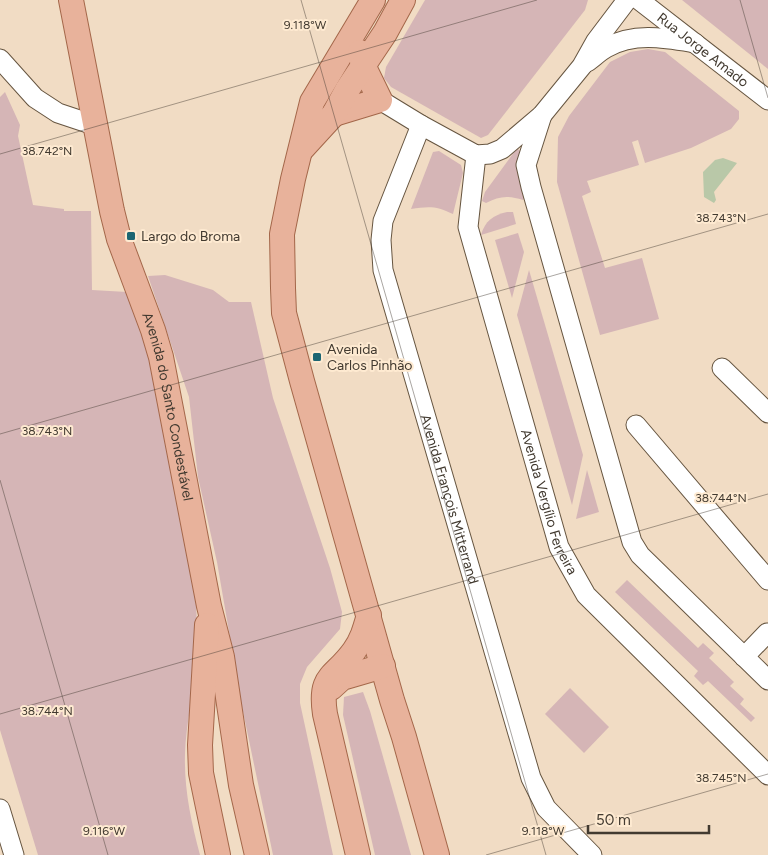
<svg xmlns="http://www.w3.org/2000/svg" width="768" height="855" font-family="Figtree,sans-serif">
<rect width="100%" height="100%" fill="#f1dcc4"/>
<g fill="#d5b5b6">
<polygon points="425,0 588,0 585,10 488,135 481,138 391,87 384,78 386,67"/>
<polygon points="682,0 768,0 768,69"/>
<polygon points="648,49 665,52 739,111 739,119 731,129 691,148 645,163 638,140 632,142 639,165 587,181 591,192 582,196 605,268 642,258 659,319 600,335 557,182 558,137 569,116 610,62 630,52"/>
<path d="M 5,92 L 20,125 L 18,136 L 33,205 L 64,209 L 64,211 L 91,211 L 92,290 L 127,292 L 150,360 L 195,591 C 197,616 198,641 196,667 C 193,696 186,724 185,754 C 184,789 191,821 200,855 L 38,855 L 0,730 L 0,97 Z"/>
<path d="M 517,148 L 521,152 C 517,169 518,181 525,197 L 523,200 C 508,195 499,196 486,203 L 482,201 L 485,192 Z"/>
<path d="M 439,151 L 461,165 L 463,173 L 453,214 C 437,206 429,206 411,209 L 433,152 Z"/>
<path d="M 507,212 L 513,212 L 516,224 L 481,235 C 485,221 493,215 507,212 Z"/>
<polygon points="518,233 524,252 512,298 495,240"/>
<polygon points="529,270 583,455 572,505 517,315"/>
<polygon points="165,275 213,290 229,302 251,302 273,398 330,568 342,612 340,629 307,667 300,684 300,703 333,855 273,855 242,707 217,562 198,477 189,397 148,276"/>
<polygon points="587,470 599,512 576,519"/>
<polygon points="627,580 698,648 703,643 714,653 709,658 734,682 730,686 744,699 740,704 755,718 751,722 708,681 703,685 694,676 698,671 615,592"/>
<polygon points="570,688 609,727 584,753 545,714"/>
<polygon points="363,692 370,711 411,855 375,855 343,715 344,697"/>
</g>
<polygon fill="#b9c8a8" points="723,158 737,163 714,192 716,200 714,203 704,197 703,172 715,160"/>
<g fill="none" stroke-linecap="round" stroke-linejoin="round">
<g stroke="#665540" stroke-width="21">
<g id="minor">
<path id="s1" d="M 639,0 L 768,100"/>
<polyline points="0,59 35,98 58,113 94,125"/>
<path d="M 587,62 C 593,58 599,52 606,48 C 634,32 665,38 695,43"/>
<polyline points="380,100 421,125 476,155 490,154 502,149 542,115 582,66 596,41 627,0"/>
<polyline points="542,115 526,165 531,187 632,542 640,555 768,680"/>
<path id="s2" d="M 421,125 L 383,221 L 381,240 L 383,270 L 531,778 L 546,808 L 592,855"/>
<path id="s3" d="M 476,155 L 468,227 L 559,547 L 586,595 L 768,775"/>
<polyline points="722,368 768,413"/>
<polyline points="636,425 768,580"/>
<polyline points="744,657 767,633"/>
<polyline points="0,809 14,855"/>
</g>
</g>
<g stroke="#a4674a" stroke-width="26">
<g id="major">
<path id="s4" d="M 71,0 L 112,211 L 119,239 L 153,330 L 161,357 L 209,606 L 222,657 L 241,785 L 257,855"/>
<polyline points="373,0 312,102 293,179 282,234 283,288 284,313 302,381 392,700 404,737 437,855"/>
<polyline points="334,114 380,100 363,65 360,52"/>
<polyline points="301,150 334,114 347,90 385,33 403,0"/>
<polyline points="207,625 200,745 201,773 218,855"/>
<polyline points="331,688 342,678 383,666"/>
<path d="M 358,855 L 325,714 C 319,674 334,679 354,651 C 362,640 365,629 369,615"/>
</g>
</g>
<use href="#minor" stroke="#fff" stroke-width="19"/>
<use href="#major" stroke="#e8b29b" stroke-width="24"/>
</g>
<path fill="none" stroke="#423a30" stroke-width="1" stroke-opacity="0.45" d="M 301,0 L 546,855M 740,0 L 768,98M 0,154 L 537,0M 0,434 L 768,214M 0,480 L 108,855M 0,714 L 768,494M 486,855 L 768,774"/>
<g fill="#1c6572" stroke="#feead1" stroke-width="2">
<rect x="126" y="231" width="10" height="10" rx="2.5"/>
<rect x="312" y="352" width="10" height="10" rx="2.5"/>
</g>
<g text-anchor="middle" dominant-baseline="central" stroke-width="4" stroke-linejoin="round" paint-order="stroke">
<g font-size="14" fill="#423a30" stroke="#feead1">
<text stroke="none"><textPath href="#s1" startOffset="81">Rua Jorge Amado</textPath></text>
<text stroke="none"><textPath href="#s4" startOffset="419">Avenida do Santo Condestável</textPath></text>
<text stroke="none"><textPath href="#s2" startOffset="391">Avenida François Mitterrand</textPath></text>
<text stroke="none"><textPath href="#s3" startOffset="359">Avenida Vergílio Ferreira</textPath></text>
</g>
<g font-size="14" fill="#423a30" stroke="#feead1" text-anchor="start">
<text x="141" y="236">Largo do Broma</text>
<text x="327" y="349">Avenida<tspan x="327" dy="16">Carlos Pinhão</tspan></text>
</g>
</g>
<g font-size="12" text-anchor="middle" fill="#423a30" stroke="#feead1" stroke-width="4" stroke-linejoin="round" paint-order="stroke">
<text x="305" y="29">9.118°W</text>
<text x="47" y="155">38.742°N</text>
<text x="721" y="222">38.743°N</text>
<text x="47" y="435">38.743°N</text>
<text x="721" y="502">38.744°N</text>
<text x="47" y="715">38.744°N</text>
<text x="721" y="782">38.745°N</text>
<text x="104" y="835">9.116°W</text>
<text x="543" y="835">9.118°W</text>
</g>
<path d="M588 825v8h121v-8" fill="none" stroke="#423a30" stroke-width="2.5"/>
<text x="596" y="825" font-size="15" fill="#423a30" stroke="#feead1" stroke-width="4" paint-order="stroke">50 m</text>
</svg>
